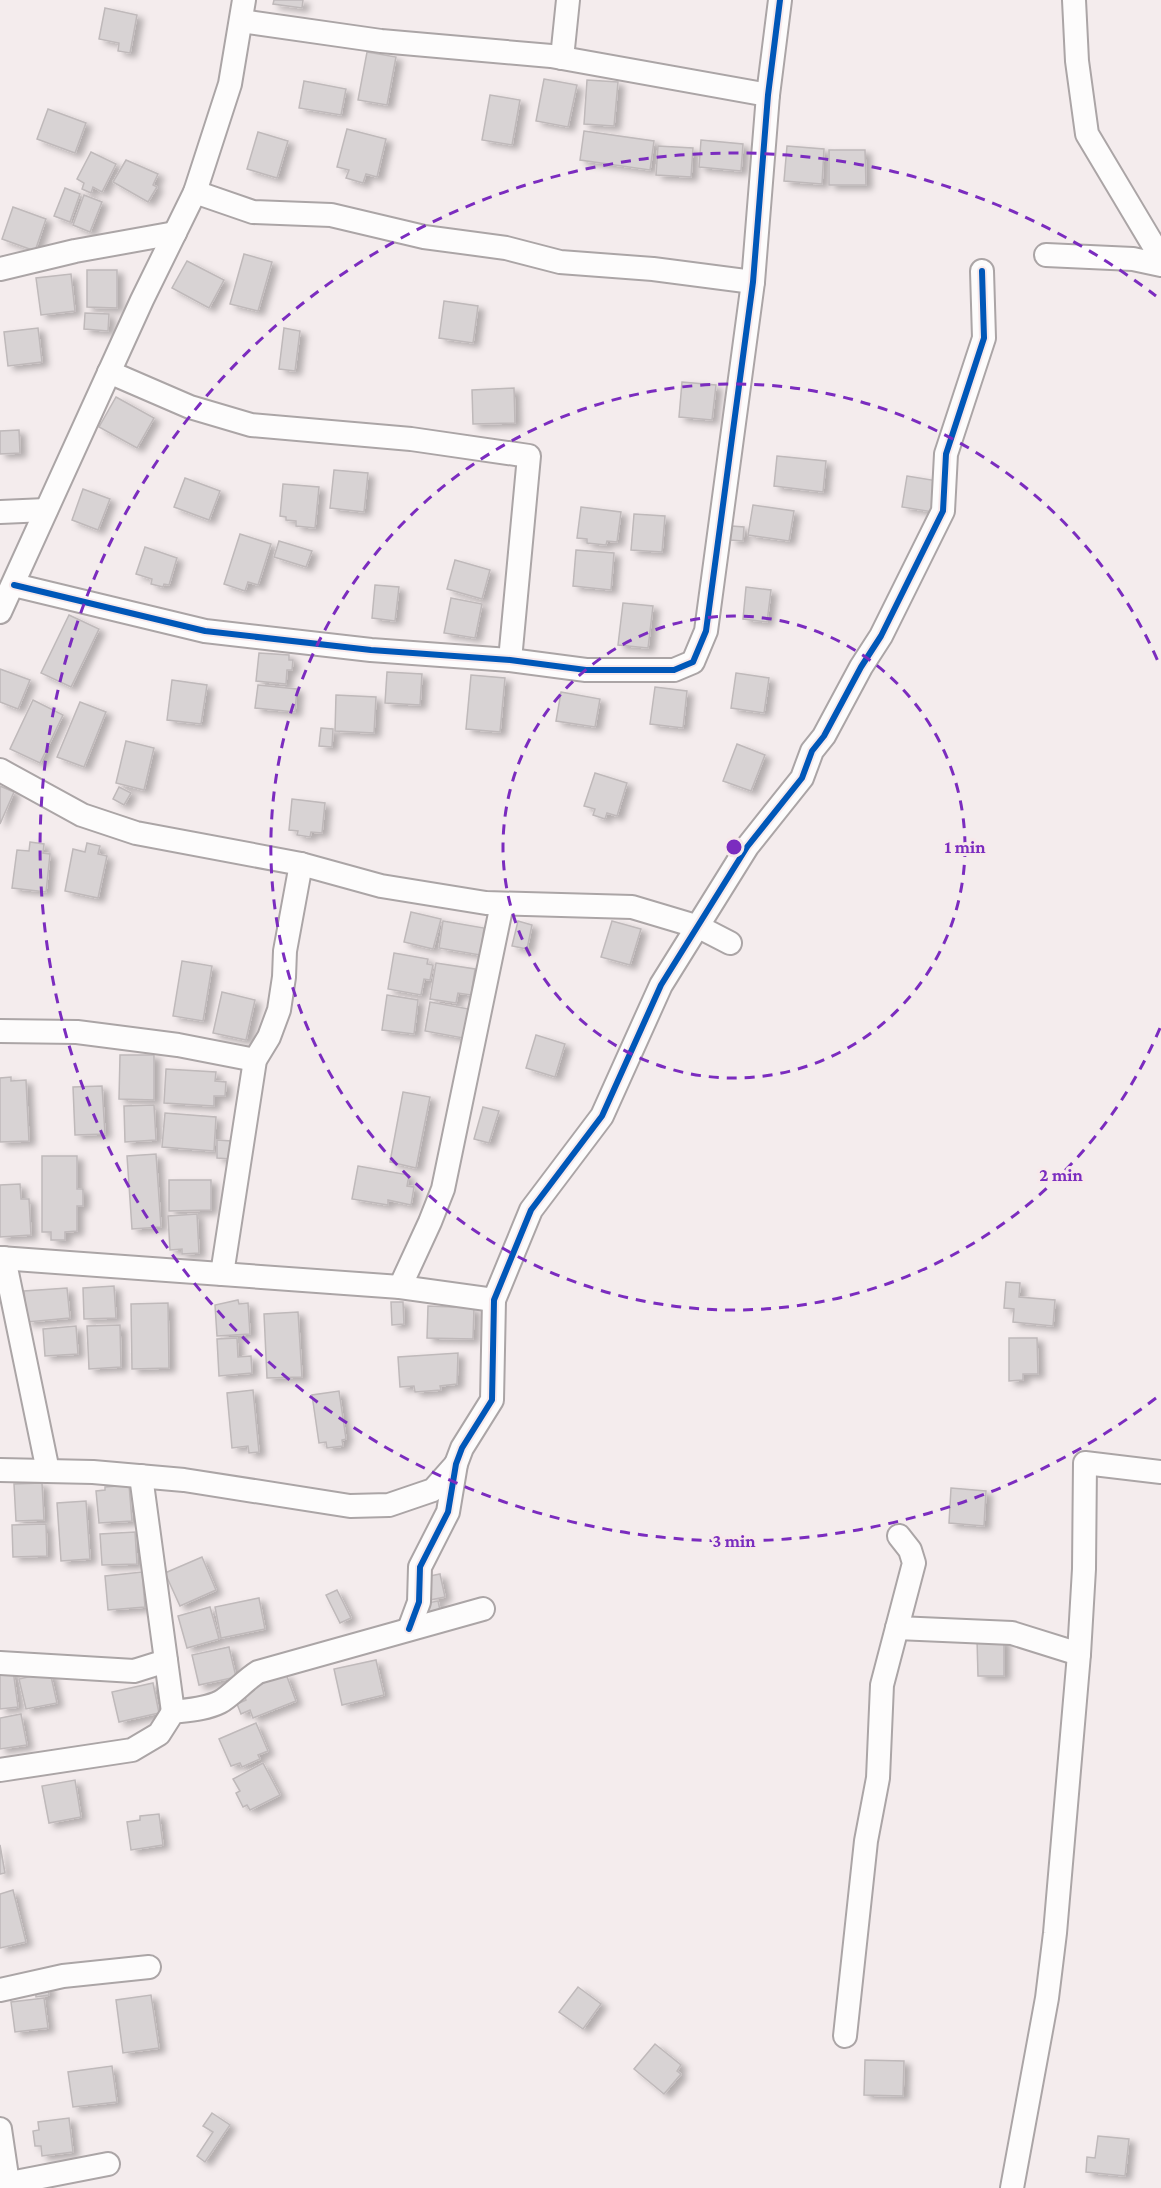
<svg xmlns="http://www.w3.org/2000/svg" width="1161" height="2188" font-family="'Crimson Pro',serif">
<defs>
<filter id="shadow"><feDropShadow dx="6" dy="4" stdDeviation="3" flood-color="#0004"/></filter>
</defs>
<rect width="100%" height="100%" fill="#f4eced"/>
<g fill="#d8d3d4" stroke="#bfb9ba" stroke-width="1.5" filter="url(#shadow)">
<polygon points="274,0 303,0 302,8 273,4"/>
<polygon points="105,8 137,15 130,53 118,51 119,43 99,39"/>
<polygon points="367,52 396,57 387,105 358,100"/>
<polygon points="544,79 577,85 568,127 536,121"/>
<polygon points="587,80 618,82 614,126 584,124"/>
<polygon points="304,81 346,89 341,115 299,108"/>
<polygon points="490,95 520,100 512,145 482,140"/>
<polygon points="48,109 86,123 75,153 37,139"/>
<polygon points="347,129 386,139 377,177 366,174 363,183 346,178 349,170 337,167"/>
<polygon points="584,131 654,141 650,170 580,160"/>
<polygon points="258,132 288,141 277,178 247,169"/>
<polygon points="701,140 743,144 741,171 699,167"/>
<polygon points="658,146 693,148 691,177 656,175"/>
<polygon points="787,146 824,149 822,184 784,181"/>
<polygon points="829,150 865,150 866,185 829,185"/>
<polygon points="91,152 116,164 102,192 93,187 91,193 82,189 84,183 77,179"/>
<polygon points="126,160 158,174 153,185 157,187 148,202 113,182"/>
<polygon points="65,188 80,194 70,222 54,216"/>
<polygon points="84,195 102,202 90,232 73,225"/>
<polygon points="13,207 46,219 35,251 2,239"/>
<polygon points="244,254 272,262 258,311 230,304"/>
<polygon points="187,261 224,280 209,308 172,288"/>
<polygon points="87,270 117,270 117,308 87,307"/>
<polygon points="71,274 75,311 41,315 36,278"/>
<polygon points="444,301 478,306 473,343 439,338"/>
<polygon points="85,313 109,314 108,331 84,329"/>
<polygon points="38,328 42,362 8,366 4,332"/>
<polygon points="284,328 300,331 295,371 279,369"/>
<polygon points="682,382 716,385 712,420 679,417"/>
<polygon points="514,388 515,423 473,424 472,390"/>
<polygon points="116,397 154,418 137,448 99,427"/>
<polygon points="19,430 20,453 0,454 0,431"/>
<polygon points="777,456 826,461 823,492 774,486"/>
<polygon points="334,470 368,473 364,512 330,508"/>
<polygon points="907,476 938,481 933,512 902,507"/>
<polygon points="185,478 220,491 209,520 174,507"/>
<polygon points="283,484 319,487 315,528 296,526 296,521 286,520 286,517 280,516"/>
<polygon points="83,489 110,499 98,530 72,520"/>
<polygon points="753,505 794,511 789,541 748,535"/>
<polygon points="581,507 621,512 617,542 607,541 606,545 587,543 587,539 577,538"/>
<polygon points="634,514 665,516 662,552 631,550"/>
<polygon points="732,526 744,527 743,541 730,540"/>
<polygon points="240,534 271,544 258,585 248,582 245,591 224,584"/>
<polygon points="279,541 312,551 306,567 274,557"/>
<polygon points="145,547 177,558 169,585 164,584 163,587 151,584 152,579 136,574"/>
<polygon points="576,550 614,553 611,590 573,586"/>
<polygon points="455,560 490,570 482,599 447,589"/>
<polygon points="375,585 399,587 395,621 372,618"/>
<polygon points="746,587 771,590 767,622 743,619"/>
<polygon points="451,598 482,604 475,638 444,633"/>
<polygon points="623,603 653,606 648,648 618,645"/>
<polygon points="69,615 99,629 71,687 41,673"/>
<polygon points="259,653 289,655 289,660 293,660 292,670 287,670 286,684 256,681"/>
<polygon points="0,669 30,680 18,709 0,702"/>
<polygon points="387,672 422,674 420,705 385,703"/>
<polygon points="736,673 769,678 764,713 731,708"/>
<polygon points="471,675 505,678 500,732 466,729"/>
<polygon points="172,680 207,685 201,724 167,720"/>
<polygon points="258,685 297,689 295,712 255,708"/>
<polygon points="655,687 687,691 683,728 650,724"/>
<polygon points="561,692 600,699 595,727 556,721"/>
<polygon points="336,695 376,697 374,733 335,731"/>
<polygon points="33,700 63,715 40,763 10,749"/>
<polygon points="80,702 106,712 84,767 57,757"/>
<polygon points="321,728 333,729 332,747 319,746"/>
<polygon points="126,741 154,748 144,790 116,783"/>
<polygon points="737,744 765,755 751,791 723,781"/>
<polygon points="595,773 627,783 617,816 607,813 605,819 593,815 595,809 584,806"/>
<polygon points="0,786 14,792 0,824"/>
<polygon points="119,787 131,793 124,805 113,799"/>
<polygon points="292,799 325,803 322,833 311,832 310,837 297,835 298,831 289,830"/>
<polygon points="30,842 44,844 43,853 50,854 46,892 12,888 17,850 29,851"/>
<polygon points="87,843 100,846 98,854 107,856 98,898 65,891 73,849 85,852"/>
<polygon points="411,912 441,919 433,949 404,942"/>
<polygon points="443,921 484,928 480,955 439,948"/>
<polygon points="518,921 532,925 527,949 512,946"/>
<polygon points="612,921 641,929 630,965 601,957"/>
<polygon points="394,953 428,959 427,964 433,965 430,980 424,979 421,995 388,989"/>
<polygon points="182,961 212,966 203,1021 173,1016"/>
<polygon points="436,963 475,969 471,995 458,993 456,1003 430,999"/>
<polygon points="222,992 255,1000 246,1040 213,1033"/>
<polygon points="387,995 418,1000 414,1034 382,1030"/>
<polygon points="430,1002 469,1009 463,1038 425,1031"/>
<polygon points="536,1035 565,1044 555,1077 526,1068"/>
<polygon points="120,1055 154,1055 154,1100 119,1099"/>
<polygon points="166,1069 216,1072 215,1081 226,1082 225,1096 214,1096 214,1106 164,1103"/>
<polygon points="11,1077 11,1081 26,1080 29,1141 0,1142 0,1078"/>
<polygon points="102,1086 105,1134 75,1135 73,1087"/>
<polygon points="403,1092 430,1097 416,1168 390,1162"/>
<polygon points="154,1105 156,1140 125,1142 124,1106"/>
<polygon points="483,1107 499,1111 489,1143 474,1139"/>
<polygon points="165,1113 216,1117 214,1151 162,1147"/>
<polygon points="217,1140 232,1141 231,1159 217,1158"/>
<polygon points="156,1154 161,1227 132,1229 127,1156"/>
<polygon points="42,1156 77,1156 77,1189 83,1189 83,1206 77,1206 77,1231 65,1232 65,1240 51,1240 51,1232 42,1232"/>
<polygon points="358,1166 409,1175 407,1186 414,1187 411,1205 388,1200 388,1205 352,1199"/>
<polygon points="169,1180 211,1180 211,1210 169,1211"/>
<polygon points="20,1184 21,1199 29,1199 31,1235 0,1237 0,1185"/>
<polygon points="197,1214 199,1253 182,1254 182,1249 170,1250 168,1216"/>
<polygon points="1006,1282 1020,1283 1019,1297 1055,1300 1053,1326 1013,1322 1014,1309 1004,1308"/>
<polygon points="114,1286 116,1318 84,1319 83,1288"/>
<polygon points="67,1288 70,1318 27,1322 24,1291"/>
<polygon points="238,1300 239,1304 248,1303 250,1334 217,1336 215,1305"/>
<polygon points="391,1302 403,1302 404,1324 392,1325"/>
<polygon points="168,1303 169,1368 132,1369 131,1304"/>
<polygon points="428,1306 474,1308 473,1339 427,1338"/>
<polygon points="298,1312 302,1377 267,1378 264,1314"/>
<polygon points="120,1325 121,1367 89,1369 87,1326"/>
<polygon points="76,1326 78,1354 45,1356 43,1329"/>
<polygon points="237,1338 238,1357 251,1356 252,1373 219,1376 217,1339"/>
<polygon points="1009,1338 1037,1338 1038,1374 1023,1374 1023,1380 1009,1381"/>
<polygon points="458,1353 457,1384 440,1386 441,1390 415,1392 414,1386 400,1387 398,1357"/>
<polygon points="253,1390 259,1452 249,1453 248,1446 232,1448 227,1393"/>
<polygon points="339,1391 346,1439 342,1440 343,1446 327,1448 326,1442 319,1443 312,1395"/>
<polygon points="42,1483 44,1520 16,1521 14,1484"/>
<polygon points="129,1485 132,1521 99,1523 96,1491 105,1490 105,1487"/>
<polygon points="951,1488 986,1491 984,1526 949,1523"/>
<polygon points="86,1501 90,1559 61,1561 57,1503"/>
<polygon points="46,1524 47,1556 13,1557 12,1525"/>
<polygon points="135,1532 137,1564 102,1565 100,1534"/>
<polygon points="202,1557 216,1590 180,1606 165,1573"/>
<polygon points="142,1572 145,1607 108,1610 105,1576"/>
<polygon points="440,1574 445,1597 430,1600 425,1577"/>
<polygon points="337,1590 351,1618 340,1623 326,1595"/>
<polygon points="259,1598 265,1629 221,1638 215,1607"/>
<polygon points="438,1601 440,1610 428,1612 427,1603"/>
<polygon points="210,1607 219,1639 187,1648 178,1616"/>
<polygon points="977,1639 1004,1639 1004,1676 978,1676"/>
<polygon points="229,1647 236,1677 199,1685 192,1655"/>
<polygon points="376,1660 384,1695 342,1705 334,1669"/>
<polygon points="13,1670 18,1707 0,1709 0,1672"/>
<polygon points="50,1672 57,1703 26,1709 19,1679"/>
<polygon points="286,1674 296,1701 253,1718 250,1710 241,1714 237,1704 246,1700 243,1691"/>
<polygon points="153,1683 159,1713 119,1722 112,1692"/>
<polygon points="21,1714 27,1745 0,1749 0,1718"/>
<polygon points="256,1723 268,1751 258,1755 260,1759 242,1767 240,1763 231,1766 219,1739"/>
<polygon points="263,1763 280,1795 250,1810 247,1805 243,1807 236,1793 240,1791 233,1779"/>
<polygon points="75,1780 81,1817 49,1823 42,1786"/>
<polygon points="159,1814 163,1845 131,1850 127,1822 140,1820 140,1816"/>
<polygon points="0,1845 5,1873 0,1874"/>
<polygon points="13,1890 26,1942 0,1948 0,1894"/>
<polygon points="48,1985 49,1995 36,1997 35,1986"/>
<polygon points="578,1987 601,2004 583,2029 559,2012"/>
<polygon points="151,1995 159,2048 123,2053 116,2000"/>
<polygon points="44,1998 48,2028 15,2032 11,2002"/>
<polygon points="655,2044 681,2065 677,2071 681,2074 664,2094 634,2069"/>
<polygon points="865,2060 904,2061 903,2096 864,2095"/>
<polygon points="112,2066 117,2102 73,2107 68,2072"/>
<polygon points="212,2113 230,2125 205,2162 197,2156 213,2132 203,2126"/>
<polygon points="69,2118 73,2152 42,2156 41,2146 35,2146 33,2131 39,2130 38,2122"/>
<polygon points="1098,2136 1129,2139 1125,2176 1086,2172 1087,2157 1095,2158"/>
</g>
<g fill="none" stroke-linecap="round" stroke-linejoin="round">
<g stroke="#aba5a6" stroke-width="26">
<g id="street">
<polyline points="1074,0 1077,61 1087,134 1161,258"/>
<polyline points="241,21 381,41 551,56 768,95"/>
<polyline points="562,58 568,0"/>
<polyline points="195,192 253,212 331,215 424,237 506,248 560,262 653,269 753,282"/>
<polyline points="1046,255 1133,259 1161,265"/>
<polyline points="0,269 75,251 175,233"/>
<polyline points="109,372 190,407 251,425 411,439 529,456 510,660"/>
<polyline points="0,512 46,510"/>
<polyline points="14,585 205,631 371,650 510,660 586,670 674,670 693,662 706,631 753,282 768,95 780,0"/>
<polyline points="0,612 142,300 195,192 230,84 244,0"/>
<polyline points="0,770 82,815 136,833 301,864 381,886 486,903 632,907 699,927 730,943"/>
<polyline points="0,1031 77,1032 178,1045 255,1060"/>
<polyline points="0,1258 400,1287 494,1300"/>
<polyline points="4,1258 48,1471"/>
<polyline points="222,1274 255,1060 269,1037 279,1010 284,977 285,951 301,864"/>
<polyline points="400,1287 430,1222 443,1189 502,904"/>
<polyline points="0,1470 93,1472 184,1480 350,1506 389,1505 433,1490 456,1464"/>
<polyline points="141,1476 173,1712"/>
<polyline points="897,1628 1012,1633 1079,1654"/>
<polyline points="409,1629 419,1602 420,1567 448,1512 456,1464 462,1448 492,1400 494,1300 531,1210 602,1116 661,985 747,847 802,778 812,751 824,736 861,667 881,636 943,511 946,454 984,338 982,271"/>
<polyline points="0,1663 134,1671 166,1661"/>
<path d="M 0,1770 L 132,1750 L 159,1734 L 173,1712 C 189,1710 206,1709 220,1702 C 230,1697 245,1680 258,1672 L 483,1609"/>
<polyline points="0,1990 63,1976 149,1967"/>
<polyline points="845,2036 866,1841 878,1778 882,1685 914,1563 910,1550 899,1536"/>
<polyline points="0,2129 8,2183"/>
<polyline points="0,2185 108,2164"/>
<polyline points="1012,2188 1047,1998 1055,1933 1079,1654 1084,1569 1085,1463 1161,1472"/>
</g>
</g>
<use href="#street" stroke="#fdfcfc" stroke-width="22"/>
<g stroke="#f7e9eb" stroke-width="10">
<g id="cycleway">
<polyline points="14,585 205,631 371,650 510,660 586,670 674,670 693,662 706,631 753,282 768,95 780,0"/>
<polyline points="409,1629 419,1602 420,1567 448,1512 456,1464 462,1448 492,1400 494,1300 531,1210 602,1116 661,985 747,847 802,778 812,751 824,736 861,667 881,636 943,511 946,454 984,338 982,271"/>
</g>
</g>
<use href="#cycleway" stroke="#0057b8" stroke-width="6"/>
</g>
<g fill="none" stroke="#7b2cbf" stroke-width="3" stroke-dasharray="10 8">
<circle cx="734" cy="847" r="231"/>
<path d="M1160 1028A463 463 0 1 1 1160 666"/>
<path d="M1156 1398A694 694 0 1 1 1156 296"/>
</g>
<circle cx="734" cy="847" r="9" fill="#7b2cbf" stroke="#f7e9eb" stroke-width="3"/>
<g font-size="18" text-anchor="middle" font-weight="bold" fill="#7b2cbf" stroke="#f7e9eb" stroke-width="6" stroke-linejoin="round" paint-order="stroke">
<text x="965" y="853">1 min</text>
<text x="1061" y="1181">2 min</text>
<text x="734" y="1547">3 min</text>
</g>
</svg>
